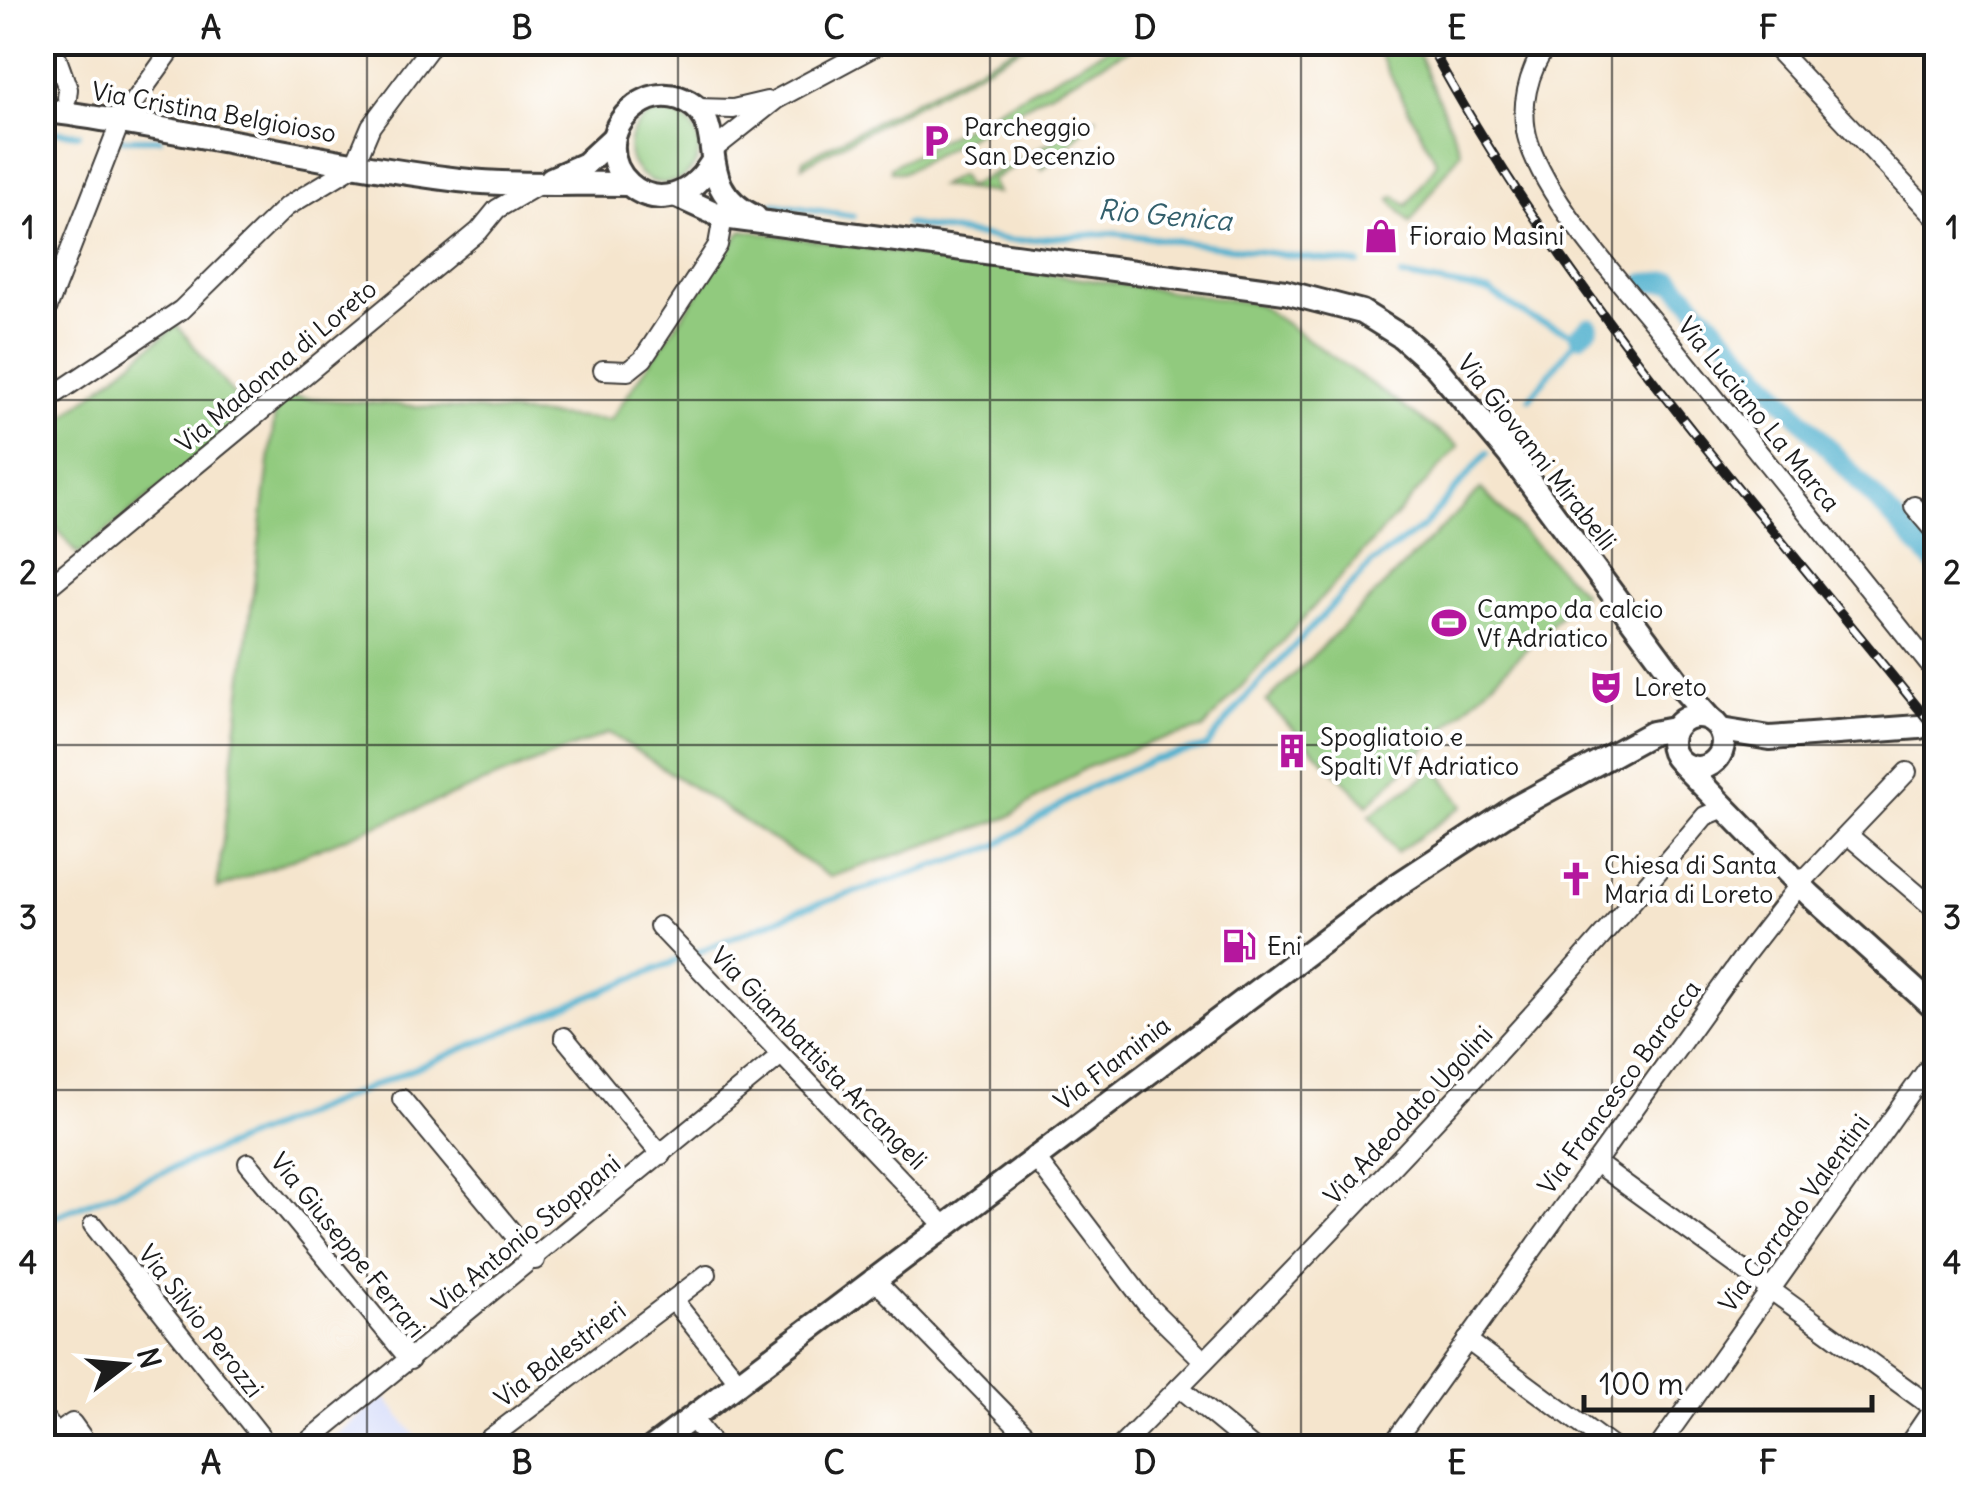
<svg xmlns="http://www.w3.org/2000/svg" width="1979" height="1490" font-family="Delius,sans-serif">
<rect width="100%" height="100%" fill="#fff"/>
<filter id="ink" filterUnits="userSpaceOnUse"><feTurbulence type="fractalNoise" baseFrequency=".01" numOctaves="2"/><feDisplacementMap in="SourceGraphic" scale="20" xChannelSelector="R" yChannelSelector="G"/><feConvolveMatrix kernelMatrix="1 2 1 2 8 2 1 2 1" color-interpolation-filters="sRGB"/></filter>
<filter id="wash" filterUnits="userSpaceOnUse"><feTurbulence type="fractalNoise" baseFrequency=".0048" numOctaves="4" result="noise"/><feDisplacementMap in="SourceGraphic" scale="40" xChannelSelector="R" yChannelSelector="G"/><feGaussianBlur stdDeviation="2.25" result="paint"/><feColorMatrix in="noise" values="0 0 0 0 0 0 0 0 0 0 0 0 0 0 0 0 0 1.4 0 .05"/><feComposite in="paint" operator="in"/></filter>
<g filter="url(#wash)">
<rect width="100%" height="100%" fill="#f5e5cd"/>
<polygon fill="#d2d9f9" points="384,1396 424,1447 322,1447"/>
<g fill="#91ca7e" stroke="#56734d" stroke-width="2.5">
<polygon points="1119,42 1140,43 902,173 891,171 891,167"/>
<polygon points="1023,43 1030,43 802,166 803,160"/>
<polygon points="1373,43 1414,43 1461,151 1410,223 1390,199 1395,196 1407,206 1437,163"/>
<circle cx="664" cy="148" r="35"/>
<polygon points="1097,117 1042,170 1034,156 991,180 997,193 939,186 960,175 967,187"/>
<polygon points="742,230 1258,304 1459,446 1203,729 1152,742 1085,768 1007,818 830,877 609,733 217,889 277,396 610,420"/>
<polygon points="177,325 250,415 78,555 43,511 43,434"/>
<polygon points="1481,489 1583,593 1368,805 1266,702"/>
<polygon points="1437,768 1463,806 1396,853 1370,815"/>
</g>
<g fill="none" stroke-linecap="round" stroke-linejoin="round">
<g stroke="#4fb0ce" stroke-width="6">
<polyline points="42,130 79,134"/>
<polyline points="122,139 160,139"/>
<polyline points="773,204 853,216"/>
<polyline points="906,224 1013,241 1112,233 1359,264"/>
<polyline points="1401,276 1490,292 1531,318 1579,336 1530,398"/>
<polyline points="42,1222 800,910 996,846 1088,788 1152,760 1206,747 1249,694 1372,563 1423,527 1487,453"/>
</g>
<g stroke="#4fb0ce" stroke-width="20">
<polyline points="1645,283 1673,281 1936,564"/>
<polyline points="1579,336 1589,327"/>
</g>
</g>
</g>
<g filter="url(#ink)">
<g fill="none" stroke-linecap="round" stroke-linejoin="round">
<g stroke="#3d3a37" stroke-width="22">
<g id="minor">
<polyline points="51,42 68,89 67,98"/>
<path d="M 1549,42 C 1528,70 1518,109 1529,143 C 1549,204 1622,284 1664,335 C 1755,448 1846,560 1936,673"/>
<polyline points="1770,42 1936,218"/>
<polyline points="697,108 733,109 767,101"/>
<polyline points="714,149 777,99 883,42"/>
<polyline points="42,322 121,120 177,42"/>
<polyline points="603,370 628,371 643,359 718,245 723,217"/>
<polyline points="42,403 181,310 286,207 354,166 371,126 434,42"/>
<polyline points="1914,506 1936,532"/>
<polyline points="42,592 479,231 497,209 540,184"/>
<polyline points="1848,835 1936,910"/>
<polyline points="659,926 943,1224"/>
<polyline points="564,1037 661,1155"/>
<polyline points="402,1099 535,1260"/>
<polyline points="1034,1156 1148,1306 1204,1361"/>
<polyline points="248,1163 410,1360"/>
<polyline points="1596,1163 1936,1410"/>
<polyline points="93,1225 270,1448"/>
<polyline points="873,1278 1039,1448"/>
<polyline points="673,1300 738,1381"/>
<polyline points="1467,1340 1613,1448"/>
<polyline points="1179,1387 1253,1448"/>
<polyline points="42,1415 57,1435"/>
<polyline points="691,1417 716,1448"/>
<polyline points="42,1445 72,1423 90,1448"/>
<polyline points="300,1448 781,1055"/>
<polyline points="477,1448 707,1274"/>
<path d="M 1119,1448 C 1322,1243 1520,1037 1705,816 L 1722,809"/>
<polyline points="1390,1448 1741,960 1800,884 1907,772"/>
<polyline points="1658,1448 1936,1057"/>
<polyline points="1906,1448 1936,1404"/>
</g>
</g>
<g stroke="#3d3a37" stroke-width="28">
<g id="tertiary">
<path d="M 42,110 C 182,128 319,163 459,180 C 515,186 571,183 628,184"/>
<path d="M 711,164 C 658,246 571,155 636,106 C 648,97 663,93 679,98 C 738,119 684,184 755,217"/>
<polyline points="551,179 585,164 613,138"/>
<polyline points="677,196 723,217 1285,292 1362,312 1402,337 1436,367 1509,454 1683,689 1710,719"/>
<circle cx="1697" cy="742" r="26"/>
<polyline points="1721,730 1770,738 1919,727"/>
<polyline points="1682,764 1810,895 1936,1009"/>
<polyline points="652,1448 1396,886 1515,808 1652,733 1673,729"/>
</g>
</g>
<use href="#minor" stroke="#fff" stroke-width="18"/>
<use href="#tertiary" stroke="#fff" stroke-width="22"/>
<g stroke="#1c1c1c" stroke-width="10">
<path id="rail" d="M 1428,42 C 1563,294 1758,508 1936,730"/>
</g>
<use href="#rail" stroke="#fff" stroke-width="6" stroke-dasharray="19" stroke-linecap="butt"/>
</g>
</g>
<path fill="none" stroke="#1c1c1c" stroke-width="2.5" stroke-opacity="0.55" d="M 367,42 L 367,1448M 678,42 L 678,1448M 990,42 L 990,1448M 1301,42 L 1301,1448M 1612,42 L 1612,1448M 42,400 L 1936,400M 42,745 L 1936,745M 42,1090 L 1936,1090"/>
<defs>
<g id="parking-bare" transform="scale(2.7)"><path d="M-3.5-5.5H1a3.5 3.5 0 0 1 0 7H-1V5.5H-3.5ZM-1-3.4V-.6H.8a1.4 1.4 0 0 0 0-2.8Z" fill="#b5179e" stroke="#fff" stroke-width="2.5" paint-order="stroke"/></g>
<g id="shop-bare" transform="scale(2.7)"><path d="M-5-2.5h2.3a2.7 3.5 0 0 1 5.4 0H5L5.5 6h-11ZM-1.5-2.5h3a1.5 2.3 0 0 0-3 0Z" fill="#b5179e" stroke="#fff" stroke-width="2.5" paint-order="stroke"/></g>
<g id="stadium-bare" transform="scale(2.7)"><path d="M0-5a6.5 5 0 1 0 0 10a6.5 5 0 1 0 0-10ZM-3.5-1.8h7v3.6h-7Z" fill="#b5179e" stroke="#fff" stroke-width="2.5" paint-order="stroke"/></g>
<g id="theatre-bare" transform="scale(2.7)"><path d="M-5-5.5Q0-4 5-5.5V0Q5 5 0 6Q-5 5-5 0ZM-3.3-2.5H-1v1.5H-3.3ZM1-2.5H3.3v1.5H1ZM-2.8 1Q0 5.5 2.8 1Z" fill="#b5179e" stroke="#fff" stroke-width="2.5" paint-order="stroke"/></g>
<g id="building-bare" transform="scale(2.7)"><path d="M-4-6H4V6H1V3H-1V6H-4ZM-2.5-4.3h1.7v1.8h-1.7ZM.8-4.3h1.7v1.8H.8ZM-2.5-1h1.7V.8h-1.7ZM.8-1h1.7V.8H.8Z" fill="#b5179e" stroke="#fff" stroke-width="2.5" paint-order="stroke"/></g>
<g id="church-bare" transform="scale(2.7)"><path d="M-1.2-6h2.4v3.5h3.3v2.4h-3.3V6h-2.4V-.1h-3.3v-2.4h3.3Z" fill="#b5179e" stroke="#fff" stroke-width="2.5" paint-order="stroke"/></g>
<g id="fuel-bare" transform="scale(2.7)"><path d="M-5.5-6h7V0h2V4h1.3V-2.5L3-4.5l.8-.8L6-3V5H2.5V1h-1V6h-7ZM-4.2-4.7v3.2H.2V-4.7Z" fill="#b5179e" stroke="#fff" stroke-width="2.5" paint-order="stroke"/></g>
</defs>
<g fill-rule="evenodd">
<use href="#parking-bare" x="936" y="141"/>
<use href="#shop-bare" x="1381" y="236"/>
<use href="#stadium-bare" x="1449" y="623"/>
<use href="#theatre-bare" x="1606" y="687"/>
<use href="#building-bare" x="1292" y="751"/>
<use href="#church-bare" x="1576" y="879"/>
<use href="#fuel-bare" x="1239" y="946"/>
</g>
<g text-anchor="middle" dominant-baseline="central" stroke-width="8" stroke-linejoin="round" paint-order="stroke">
<g font-size="25" fill="#1c1c1c" stroke="#fff">
<text transform="translate(214 112) rotate(10)">Via Cristina Belgioioso</text>
<text transform="translate(276 366) rotate(-40)">Via Madonna di Loreto</text>
<text transform="translate(1759 414) rotate(51)">Via Luciano La Marca</text>
<text transform="translate(1537 452) rotate(52)">Via Giovanni Mirabelli</text>
<text transform="translate(819 1058) rotate(46)">Via Giambattista Arcangeli</text>
<text transform="translate(1112 1063) rotate(-37)">Via Flaminia</text>
<text transform="translate(1619 1087) rotate(-54)">Via Francesco Baracca</text>
<text transform="translate(1408 1115) rotate(-47)">Via Adeodato Ugolini</text>
<text transform="translate(1794 1213) rotate(-54)">Via Corrado Valentini</text>
<text transform="translate(526 1233) rotate(-39)">Via Antonio Stoppani</text>
<text transform="translate(348 1245) rotate(51)">Via Giuseppe Ferrari</text>
<text transform="translate(201 1321) rotate(52)">Via Silvio Perozzi</text>
<text transform="translate(560 1354) rotate(-37)">Via Balestrieri</text>
</g>
<g font-size="25" fill="#1c1c1c" stroke="#fff" text-anchor="start">
<text x="964" y="127">Parcheggio<tspan x="964" dy="29">San Decenzio</tspan></text>
<text x="1409" y="236">Fioraio Masini</text>
<text x="1477" y="609">Campo da calcio<tspan x="1477" dy="29">Vf Adriatico</tspan></text>
<text x="1634" y="687">Loreto</text>
<text x="1320" y="737">Spogliatoio e<tspan x="1320" dy="29">Spalti Vf Adriatico</tspan></text>
<text x="1604" y="865">Chiesa di Santa<tspan x="1604" dy="29">Maria di Loreto</tspan></text>
<text x="1267" y="946">Eni</text>
</g>
<g font-size="28" font-style="italic" fill="#335f6c" stroke="#fff">
<text transform="translate(1165 215) rotate(5)">Rio Genica</text>
</g>
</g>
<rect width="1979" height="1490" fill="none" stroke="#fff" stroke-width="110"/>
<g transform="translate(125 1365) rotate(74)" stroke="#ffffff" stroke-width="8" paint-order="stroke">
<path d="M0-8L18 38L0 25L-18 38Z" fill="#1c1c1c"/>
<text y="-15" font-size="28" font-weight="bold" text-anchor="middle" fill="#1c1c1c">N</text>
</g>
<path d="M1584 1395v15h288v-15" fill="none" stroke="#1c1c1c" stroke-width="5"/>
<text x="1599" y="1395" font-size="30" fill="#1c1c1c" stroke="#ffffff" stroke-width="8" paint-order="stroke">100 m</text>
<rect x="55" y="55" width="1869" height="1380" fill="none" stroke="#1c1c1c" stroke-width="4"/>
<g font-size="32" text-anchor="middle" font-weight="bold" fill="#1c1c1c">
<text x="211" y="39">A</text>
<text x="522" y="39">B</text>
<text x="834" y="39">C</text>
<text x="1145" y="39">D</text>
<text x="1457" y="39">E</text>
<text x="1768" y="39">F</text>
<text x="28" y="239">1</text>
<text x="1952" y="239">1</text>
<text x="28" y="584">2</text>
<text x="1952" y="584">2</text>
<text x="28" y="929">3</text>
<text x="1952" y="929">3</text>
<text x="28" y="1274">4</text>
<text x="1952" y="1274">4</text>
<text x="211" y="1474">A</text>
<text x="522" y="1474">B</text>
<text x="834" y="1474">C</text>
<text x="1145" y="1474">D</text>
<text x="1457" y="1474">E</text>
<text x="1768" y="1474">F</text>
</g>
</svg>
